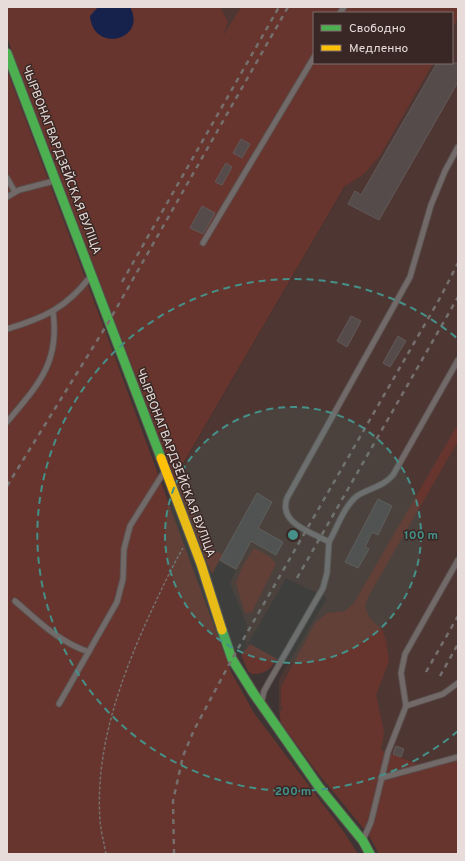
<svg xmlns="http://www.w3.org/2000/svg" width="465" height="861" font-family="Overpass,sans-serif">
<rect width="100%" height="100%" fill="#3e3433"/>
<g fill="#4e3733">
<polygon points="149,7 241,7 223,37"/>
<polygon points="368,7 458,7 458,754 418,764 279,710 279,679 327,598 286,578 246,647 247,625 230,583 236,571 219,561 222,554 215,551 193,512 177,475 407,81 374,63 452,63 452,13 365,13"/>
</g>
<g fill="#67352d">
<polygon points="9,7 220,7 228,22 223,36 241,7 458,7 458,18 452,29 452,13 314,13 314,63 433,63 381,154 364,174 345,186 177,474 193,512 215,551 223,554 212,574 207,563 8,40 7,11"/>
<polygon points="7,70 110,344 231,672 254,713 344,832 358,854 7,854"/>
<polygon points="458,424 458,441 368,597 365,606 368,614 370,618 383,631 386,641 389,661 376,695 384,731 381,750 418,764 458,754 458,854 379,854 368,834 316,771 281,723 279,710 283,711 281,705 281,687 315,623 327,613 345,611 354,603"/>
<polygon points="254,548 270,557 276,564 252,612 245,613 236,583 242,567"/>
<path d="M 250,644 L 277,659 C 270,670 265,674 252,674 L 248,671 L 241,655 Z"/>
</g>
<path fill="#17224c" d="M 98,7 L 130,7 C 148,40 93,54 90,16 Z"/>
<g fill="#544b4a" stroke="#625958">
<polygon points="437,63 458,63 458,82 379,220 348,204 355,191 361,195"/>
<polygon points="241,139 250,144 242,158 233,153"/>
<polygon points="226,163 232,167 222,185 215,182"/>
<polygon points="202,206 215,213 203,234 190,228"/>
<polygon points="351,316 361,321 347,347 337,341"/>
<polygon points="398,336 406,341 390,367 383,363"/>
<polygon points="257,493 272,502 258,528 283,542 276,555 251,541 236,569 220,560"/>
<polygon points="378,499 392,506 378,535 372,532 365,547 369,549 358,568 345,562"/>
<polygon points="396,746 404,749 401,757 393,754"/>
</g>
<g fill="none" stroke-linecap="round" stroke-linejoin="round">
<g stroke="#5b5251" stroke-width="7">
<g id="lane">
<polyline points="340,13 344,7"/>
<polyline points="7,178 15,192"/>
<polyline points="7,197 19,190 54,181"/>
<polyline points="203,243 314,57"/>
<path d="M 7,329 C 44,318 66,308 90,277"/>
<path d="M 7,422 C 38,385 60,363 53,312"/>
<path d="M 329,542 C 337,528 344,506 357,496 C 369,488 383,487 393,475 L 458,360"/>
<path d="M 15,601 C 38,621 59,642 89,652"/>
<path d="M 262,700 L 264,691 L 269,682 L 323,588 L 327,573 L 329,542 C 312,532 278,524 287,498 L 410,277 L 431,205 L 445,171 L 458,147"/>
<polyline points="59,704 117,602 123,579 124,549 130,526 164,472"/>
<polyline points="406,706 443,694 458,683"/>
<polyline points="381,778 458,757"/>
<polyline points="363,840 371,822 388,752 406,706 401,673 405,654 458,560"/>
</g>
</g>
<g stroke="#5b5251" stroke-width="11">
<g id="fast">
<polyline points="7,53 161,458"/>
<polyline points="222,630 232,659 254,694 319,787 363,841 370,854"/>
</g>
</g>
<g stroke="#5b5251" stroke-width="11">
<polyline id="slow" points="161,458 201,564 222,630"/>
</g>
<path stroke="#77706f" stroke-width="1.5" stroke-dasharray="3 2" stroke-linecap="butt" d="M 106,854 C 104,843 101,832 100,821 C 95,749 120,680 149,616 C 160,593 170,570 183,548"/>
<use href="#lane" stroke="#726a69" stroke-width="5"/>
<use href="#fast" stroke="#4caf50" stroke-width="9"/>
<use href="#slow" stroke="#ffc107" stroke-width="9"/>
<g stroke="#756f6d" stroke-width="2.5" stroke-dasharray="5 5" stroke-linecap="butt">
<polyline points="122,282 279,7"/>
<polyline points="7,486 108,323 288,7"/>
<polyline points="297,578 458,297"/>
<polyline points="426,672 458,616"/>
<polyline points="440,676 458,644"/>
<polyline points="174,854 173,801 183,756 194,730 232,659 440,298 458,263"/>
</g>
</g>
<circle cx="293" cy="535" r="128" fill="#459089" fill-opacity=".12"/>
<g fill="none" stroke="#459089" stroke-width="2" stroke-dasharray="7 5">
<circle cx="293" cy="535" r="128"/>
<path d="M458 731A256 256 0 1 1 458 339"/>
</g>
<g text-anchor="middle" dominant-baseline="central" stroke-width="3" stroke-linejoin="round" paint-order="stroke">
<g font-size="12" fill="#e7dcd9" stroke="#382724">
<text transform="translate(61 160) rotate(69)">ЧЫРВОНАГВАРДЗЕЙСКАЯ ВУЛІЦА</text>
<text transform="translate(175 463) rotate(69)">ЧЫРВОНАГВАРДЗЕЙСКАЯ ВУЛІЦА</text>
</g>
</g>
<circle cx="293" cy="535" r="6" fill="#459089" stroke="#382724" stroke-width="2"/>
<g font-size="12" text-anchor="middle" font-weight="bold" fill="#459089" stroke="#382724" stroke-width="3" stroke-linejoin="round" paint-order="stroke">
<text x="421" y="539">100 m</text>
<text x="293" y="795">200 m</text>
</g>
<rect width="465" height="861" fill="none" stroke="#e7dcd9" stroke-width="16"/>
<rect x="313" y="12" width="140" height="52" fill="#382724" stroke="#7e6f6c"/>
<rect x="321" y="25" width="20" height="6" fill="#4caf50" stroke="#7e6f6c"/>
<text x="349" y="32" font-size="12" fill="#e7dcd9">Свободно</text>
<rect x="321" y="45" width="20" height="6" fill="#ffc107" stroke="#7e6f6c"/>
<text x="349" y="52" font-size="12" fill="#e7dcd9">Медленно</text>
</svg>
